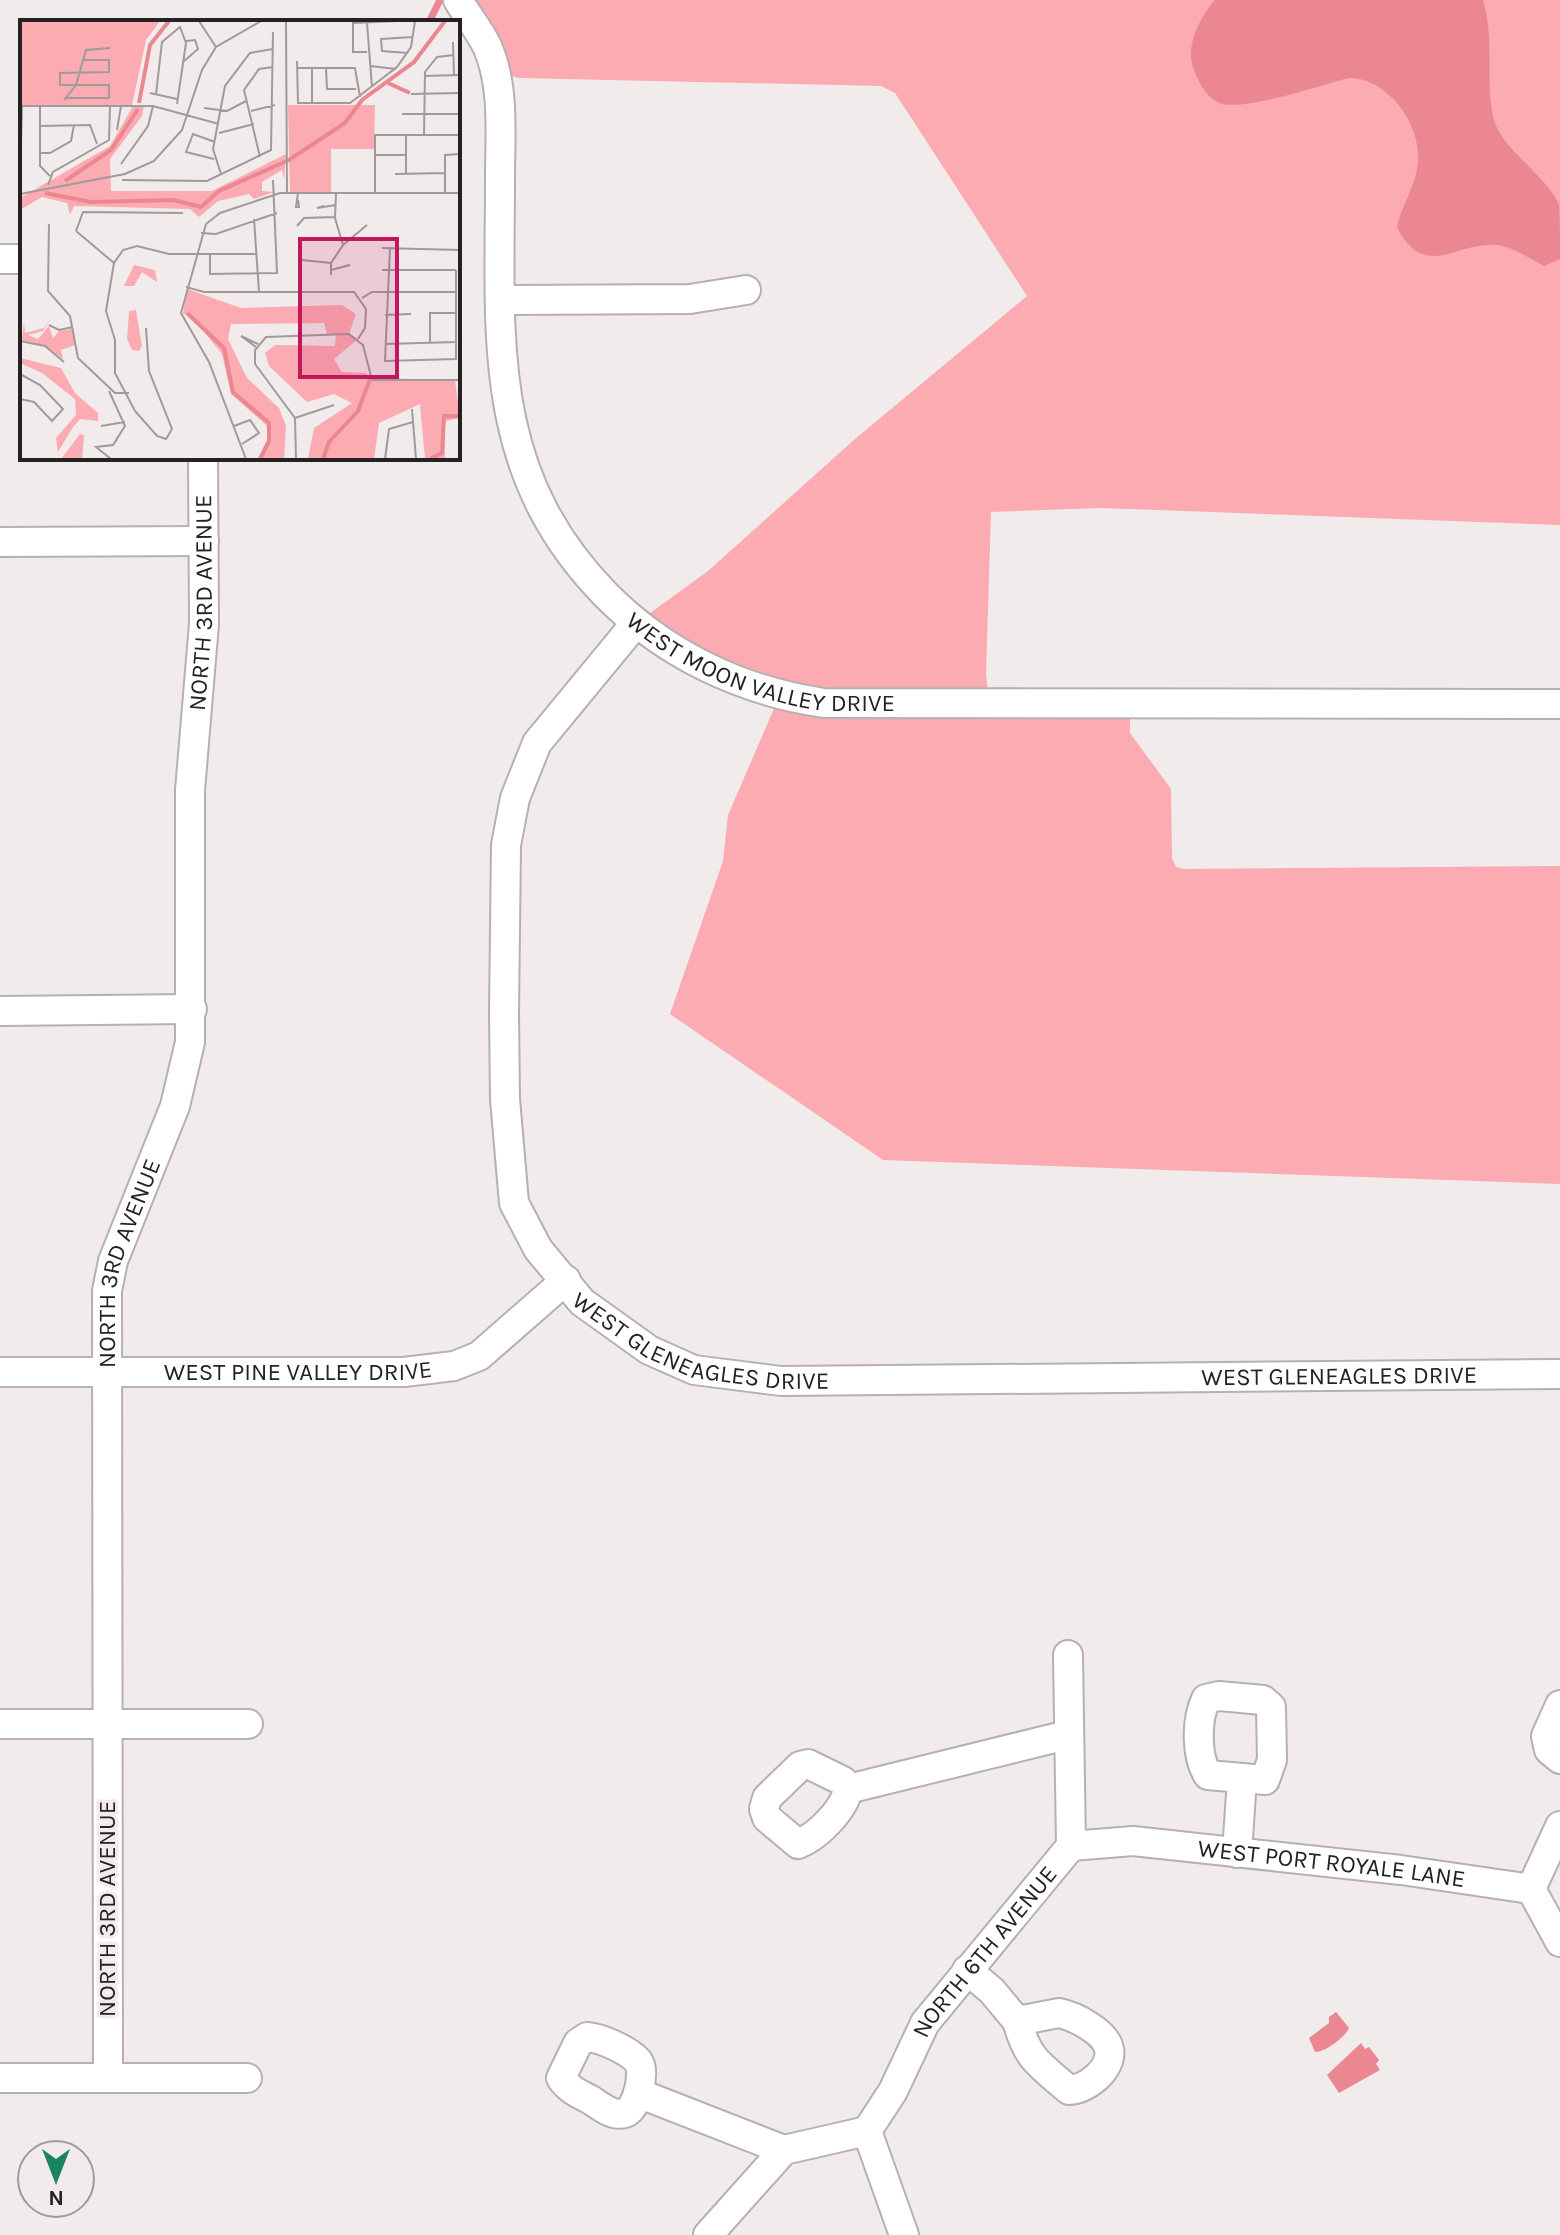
<svg xmlns="http://www.w3.org/2000/svg" width="1560" height="2235" font-family="Karla,sans-serif">
<rect width="100%" height="100%" fill="#f2ebeb"/>
<polygon fill="#fbabb1" points="458,0 1560,0 1560,525 1102,508 991,512 986,674 989,704 1130,705 1130,733 1171,789 1172,858 1176,867 1184,869 1560,866 1560,1184 883,1160 670,1014 723,861 728,815 779,697 635,624 708,571 855,439 1027,296 895,93 881,86 520,78 495,73"/>
<g fill="#eb8791">
<path d="M 1215,0 L 1483,0 C 1495,43 1485,77 1493,116 C 1499,148 1544,173 1559,204 C 1560,218 1560,244 1560,259 L 1544,266 C 1530,259 1513,247 1497,245 C 1456,241 1425,282 1397,227 C 1402,204 1417,184 1418,161 C 1421,123 1387,78 1349,78 C 1324,84 1237,114 1217,102 C 1204,94 1198,81 1193,67 C 1185,47 1201,15 1215,0 Z"/>
<path d="M 1336,2012 L 1349,2028 C 1345,2037 1326,2052 1315,2052 L 1309,2038 L 1329,2023 L 1329,2017 Z"/>
<polygon points="1361,2043 1365,2049 1369,2047 1379,2060 1376,2064 1380,2070 1339,2093 1327,2075"/>
</g>
<g fill="none" stroke-linecap="round" stroke-linejoin="round">
<polyline stroke="#eb8791" stroke-width="7" points="429,22 440,0"/>
<g stroke="#b6b0b0" stroke-width="32">
<g id="minor">
<path id="s1" d="M 458,0 C 467,15 479,30 487,46 C 505,86 500,136 500,178 C 500,336 485,471 605,594 C 664,654 741,691 824,703 L 1560,704"/>
<polyline points="0,259 22,259"/>
<polyline points="500,300 690,299 746,290"/>
<polyline points="0,542 204,541"/>
<path id="s2" d="M 635,624 L 537,743 L 515,798 L 506,845 L 504,1013 L 505,1099 L 514,1203 L 538,1249 L 582,1302 L 649,1350 L 694,1370 L 781,1381 L 1560,1374"/>
<polyline points="0,1011 192,1009"/>
<path id="s3" d="M 0,1372 L 404,1372 L 454,1366 L 479,1356 L 566,1280"/>
<path d="M 1219,1696 L 1263,1700 L 1271,1707 L 1272,1760 L 1265,1780 L 1208,1775 C 1196,1757 1196,1720 1206,1699 Z"/>
<polyline points="1560,1705 1546,1736 1549,1750 1560,1759"/>
<polyline points="0,1724 248,1724"/>
<path d="M 808,1764 L 843,1781 L 848,1789 C 845,1809 817,1837 798,1844 L 767,1818 L 764,1809 L 767,1798 L 800,1766 Z"/>
<polyline points="848,1789 1067,1735"/>
<path id="s4" d="M 1071,1846 L 1133,1841 L 1401,1870 L 1531,1889 L 1560,1942"/>
<polyline points="1237,1853 1242,1779"/>
<polyline points="1531,1889 1560,1826"/>
<polyline points="967,1970 992,1991 1017,2021"/>
<path d="M 1059,2013 C 1074,2016 1106,2032 1109,2049 C 1113,2069 1086,2090 1069,2090 C 1039,2064 1028,2060 1017,2021 Z"/>
<path d="M 587,2037 C 601,2038 628,2050 638,2061 C 646,2072 637,2109 625,2113 C 613,2117 600,2106 591,2100 C 579,2094 568,2089 561,2078 L 578,2043 Z"/>
<polyline points="0,2078 247,2078"/>
<path id="s5" d="M 108,2078 L 107,1291 L 113,1261 L 175,1106 L 190,1042 L 190,790 L 204,624 L 203,458"/>
<polyline points="638,2093 784,2150"/>
<polyline points="708,2235 784,2150 867,2131"/>
<path id="s6" d="M 904,2235 L 867,2131 L 893,2091 L 925,2023 L 1071,1846 L 1068,1655"/>
</g>
</g>
<use href="#minor" stroke="#fff" stroke-width="28"/>
</g>
<g text-anchor="middle" dominant-baseline="central" stroke-width="7" stroke-linejoin="round" paint-order="stroke">
<g font-size="24" fill="#242222" stroke="#f2ebeb">
<text stroke="none"><textPath href="#s5" startOffset="1490">NORTH 3RD AVENUE</textPath></text>
<text stroke="none"><textPath href="#s1" startOffset="808">WEST MOON VALLEY DRIVE</textPath></text>
<text stroke="none"><textPath href="#s5" startOffset="818">NORTH 3RD AVENUE</textPath></text>
<text stroke="none"><textPath href="#s2" startOffset="870">WEST GLENEAGLES DRIVE</textPath></text>
<text stroke="none"><textPath href="#s3" startOffset="298">WEST PINE VALLEY DRIVE</textPath></text>
<text stroke="none"><textPath href="#s2" startOffset="1518">WEST GLENEAGLES DRIVE</textPath></text>
<text stroke="none"><textPath href="#s4" startOffset="262">WEST PORT ROYALE LANE</textPath></text>
<text transform="translate(107 1909) rotate(-90)">NORTH 3RD AVENUE</text>
<text stroke="none"><textPath href="#s6" startOffset="326">NORTH 6TH AVENUE</textPath></text>
</g>
</g>
<g transform="translate(20 20)">
<rect width="440" height="440" fill="#f2ebeb"/>
<path d="M 0,1 L 140,1 L 126,20 L 112,85 L 0,85 ZM 268,85 L 355,85 L 354,129 L 311,129 L 311,172 L 270,172 ZM 113,86 L 124,86 L 122,96 L 90,139 L 91,171 L 192,171 L 266,134 L 264,159 L 262,150 L 242,162 L 242,171 L 254,172 L 234,179 L 229,174 L 198,181 L 179,197 L 170,189 L 54,186 L 50,195 L 47,183 L 22,177 L 0,190 L 0,178 L 90,126 ZM 114,245 L 135,250 L 137,262 L 122,252 L 114,266 L 104,266 ZM 167,269 L 221,288 L 322,285 L 336,294 L 329,314 L 338,319 L 314,339 L 322,352 L 346,353 L 350,358 L 435,360 L 440,398 L 425,401 L 425,439 L 405,439 L 400,384 L 359,403 L 354,439 L 288,439 L 294,408 L 332,383 L 314,374 L 287,382 L 249,346 L 245,333 L 255,325 L 315,326 L 316,314 L 307,314 L 304,303 L 211,304 L 208,319 L 227,358 L 259,388 L 266,406 L 264,439 L 238,439 L 249,416 L 246,405 L 211,374 L 202,334 L 171,296 L 163,294 ZM 116,290 L 122,326 L 119,331 L 112,330 L 107,319 L 109,291 ZM 31,299 L 23,311 L 8,315 L 18,319 L 29,306 L 33,318 L 39,311 L 53,309 L 55,325 L 41,330 L 43,339 L 25,326 L 2,320 L 4,302 L 5,313 L 24,308 ZM 0,338 L 41,348 L 55,373 L 78,393 L 78,401 L 60,399 L 53,407 L 38,432 L 36,418 L 56,395 L 55,379 L 22,353 L 0,343 ZM 60,414 L 64,415 L 62,439 L 41,439 Z" fill="#fbabb1"/>
<path fill="none" stroke="#eb8791" stroke-width="4" d="M 368,63 L 390,73M 119,83 L 130,25 L 149,1M 45,161 L 91,130 L 118,89M 25,173 L 71,182 L 154,180 L 181,187 L 199,171 L 269,140 L 325,103 L 342,80 L 394,42 L 425,1M 167,293 L 204,328 L 213,372 L 249,403 L 249,421 L 240,439M 303,439 L 309,422 L 338,391 L 350,359M 410,439 L 422,433 L 424,396 L 440,396"/>
<path fill="none" stroke="#a09b9b" stroke-width="2" d="M 179,1 L 196,27M 266,1 L 267,173M 347,3 L 352,67M 433,22 L 434,55M 347,32 L 333,32 L 333,3 L 378,1M 388,33 L 362,31 L 361,19 L 393,17M 277,41 L 278,83 L 330,83 L 377,47 L 391,27 L 395,1M 163,42 L 178,29 L 175,20 L 166,21M 350,46 L 376,49M 277,48 L 335,48 L 340,77M 292,48 L 292,84M 306,48 L 307,69 L 336,69M 404,56 L 440,55M 130,73 L 157,79M 136,74 L 142,22 L 160,7 L 166,23 L 157,84M 391,74 L 440,73M 45,78 L 89,78 L 89,65 L 40,65 L 40,53 L 89,52 L 89,40 L 62,40M 44,80 L 56,65 L 66,30 L 90,28M 0,86 L 133,86 L 199,104M 20,86 L 20,146 L 30,156M 184,88 L 207,91 L 226,81M 231,91 L 255,85M 382,94 L 440,94M 20,106 L 70,105 L 77,124M 97,110 L 101,86M 199,113 L 234,104M 404,115 L 405,52 L 417,37 L 434,35M 20,133 L 30,133 L 51,121 L 54,105M 355,135 L 386,135M 240,137 L 224,70 L 239,49 L 253,47M 194,139 L 166,132 L 173,114 L 195,122M 101,144 L 128,106 L 133,86M 201,154 L 193,129 L 205,66 L 230,33 L 253,29M 375,154 L 425,153M 386,154 L 386,115M 102,160 L 187,161 L 251,130 L 253,12M 28,165 L 33,152 L 89,120 L 90,86M 0,166 L 2,86M 278,173 L 276,187 L 279,187 L 278,180M 355,173 L 355,115 L 440,115M 425,173 L 425,135 L 440,134M 0,174 L 105,154 L 134,141 L 162,110 L 182,50 L 196,27 L 241,1M 304,186 L 297,188 L 316,185M 234,199 L 239,272M 29,204 L 28,271 L 50,296 L 58,338 L 95,373 L 109,373M 277,206 L 284,198 L 315,197M 56,211 L 63,192 L 163,193M 56,211 L 94,243M 181,213 L 196,214 L 257,193M 323,225 L 347,205 L 343,208M 362,228 L 440,230M 370,228 L 365,341 L 436,339 L 436,250M 190,234 L 190,254 L 257,253 L 253,160M 279,235 L 282,240 L 311,243M 311,250 L 330,245 L 325,246M 362,250 L 436,250M 311,255 L 311,243 L 323,225 L 315,198 L 316,173M 166,267 L 184,272 L 334,272 L 346,289 L 345,308 L 338,319M 342,278 L 352,272 L 436,272M 365,295 L 391,294M 29,305 L 39,310 L 53,307M 126,308 L 129,351 L 152,409 L 146,419 L 137,416 L 115,391 L 95,353 L 95,320 L 86,291 L 94,243 L 103,230 L 117,226 L 149,234 L 237,234M 0,321 L 25,326 L 44,342M 365,324 L 437,322M 410,324 L 410,293 L 436,293M 236,327 L 221,316 L 238,324M 0,354 L 20,365 L 43,389 L 32,401 L 14,382 L 0,379M 89,371 L 105,406 L 93,425 L 76,427 L 91,439M 392,389 L 396,439M 275,398 L 314,385M 81,406 L 105,402M 214,406 L 230,400 L 239,413 L 222,424M 226,439 L 189,342 L 161,293 L 186,204 L 200,193 L 260,173 L 440,173M 276,439 L 275,398 L 235,344 L 235,330 L 246,317 L 329,314 L 343,325 L 352,360 L 440,360M 365,439 L 369,409 L 393,402"/>
<path fill="#c2185b" fill-opacity="0.15" stroke="#c2185b" stroke-width="4" d="M 280,219 L 377,219 L 377,357 L 280,357 Z"/>
<rect width="440" height="440" fill="none" stroke="#242222" stroke-width="4"/>
</g>
<g transform="translate(56 2179) rotate(180)"><circle r="38" fill="#f2ebeb" stroke="#a09b9b" stroke-width="2"/>
<path d="M0-6L14 30L0 20L-14 30Z" fill="#1a8460"/>
<text y="-12" font-size="22" font-weight="bold" text-anchor="middle" fill="#242222">N</text>
</g>
</svg>
